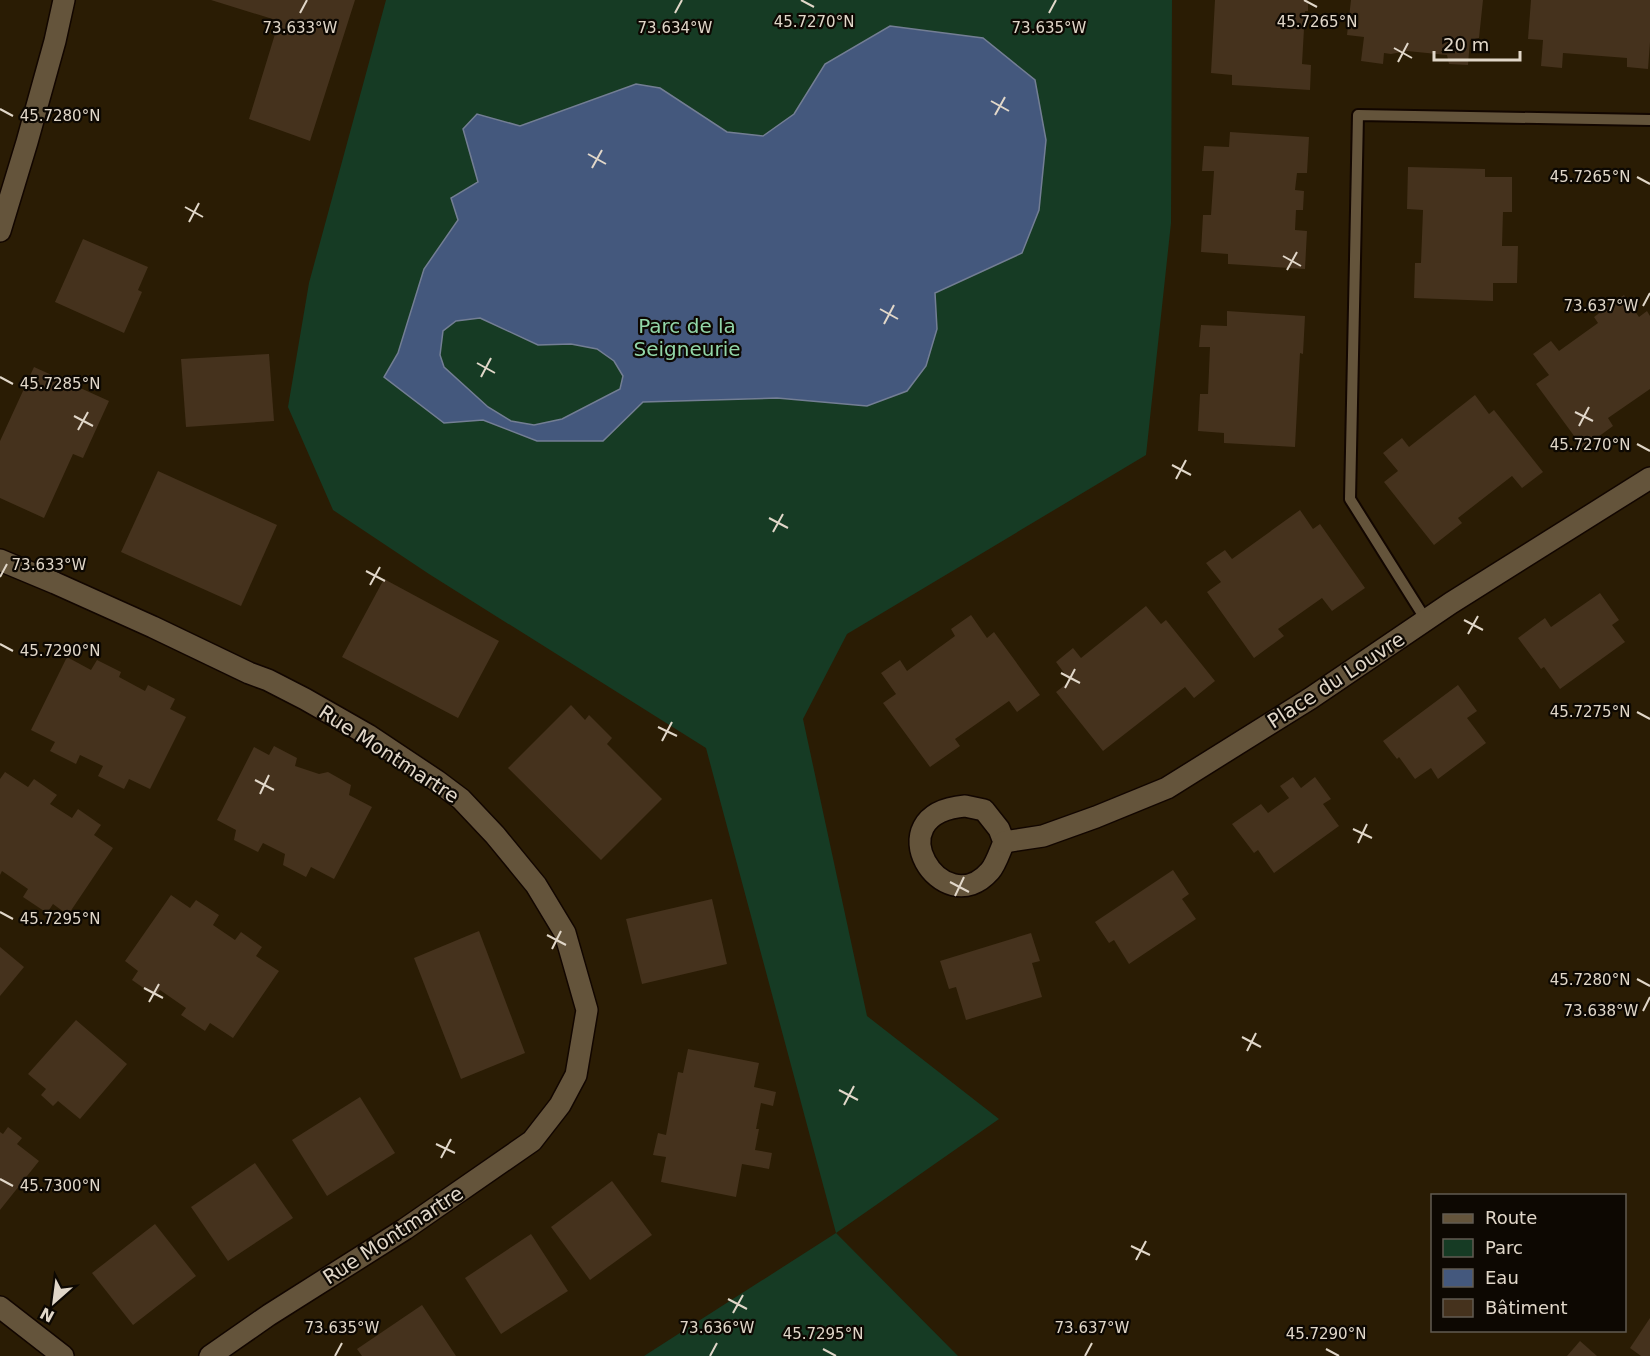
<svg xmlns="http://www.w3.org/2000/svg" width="1650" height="1356" font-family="'DejaVu Sans',sans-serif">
<rect width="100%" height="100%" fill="#2a1c04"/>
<polygon fill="#163b24" points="386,0 1172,0 1171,223 1146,455 847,634 803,719 867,1016 999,1119 836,1233 958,1356 644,1356 836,1233 706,748 429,574 333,510 288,407 309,283"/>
<path fill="#44587d" stroke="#737e94" stroke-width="1.5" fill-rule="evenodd" d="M 890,26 L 983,38 L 1035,80 L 1046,140 L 1039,210 L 1022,253 L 935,293 L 937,329 L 926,366 L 907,391 L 867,406 L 777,398 L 643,402 L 603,441 L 537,441 L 483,420 L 444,423 L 384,377 L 398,353 L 424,269 L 458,220 L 451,198 L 478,182 L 463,129 L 477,114 L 520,126 L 636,84 L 660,88 L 727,132 L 763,136 L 794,114 L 825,64 ZM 480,318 L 538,345 L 571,344 L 597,349 L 614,361 L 623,376 L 620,389 L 562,419 L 534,425 L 511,421 L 488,407 L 444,367 L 440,355 L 443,331 L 456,321 Z"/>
<g fill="#45321d">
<polygon points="211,0 355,0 310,141 249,119 279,21"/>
<polygon points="1215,0 1308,0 1308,11 1305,11 1302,64 1311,65 1310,90 1232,85 1232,75 1211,73"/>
<polygon points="1351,0 1483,0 1479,38 1470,40 1468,65 1449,64 1447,55 1407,51 1391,54 1384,53 1383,64 1361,61 1364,37 1347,35"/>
<polygon points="1531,0 1650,0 1650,42 1648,69 1627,67 1627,58 1563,53 1562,68 1541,66 1543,40 1528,39"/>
<polygon points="1230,132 1309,137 1307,173 1297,173 1295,190 1304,191 1303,210 1296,210 1295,230 1307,231 1305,269 1228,264 1228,254 1201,252 1203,215 1211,215 1214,171 1202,171 1204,146 1229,147"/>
<polygon points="1408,167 1485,169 1485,177 1512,177 1512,212 1503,212 1502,246 1518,246 1517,283 1493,283 1493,301 1414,298 1415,263 1421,263 1423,210 1407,209"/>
<polygon points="83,239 148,267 138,290 142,292 124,333 55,302"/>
<polygon points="1624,295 1639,317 1647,311 1650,316 1650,389 1608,418 1613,426 1583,448 1536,384 1549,375 1533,354 1551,341 1559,351 1598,323 1594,317"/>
<polygon points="1227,311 1305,316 1303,354 1300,353 1295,447 1224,443 1224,433 1198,431 1200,394 1208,394 1210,347 1199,347 1201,325 1227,326"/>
<polygon points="269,354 274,421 186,427 181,359"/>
<polygon points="34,367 109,401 83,458 73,454 44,518 0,498 0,441"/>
<polygon points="1475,395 1489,414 1494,410 1543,472 1522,488 1512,476 1458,518 1462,523 1434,545 1384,482 1398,471 1383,453 1402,438 1409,447"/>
<polygon points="158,471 277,525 241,606 121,552"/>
<polygon points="1300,510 1313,529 1320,524 1365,588 1332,611 1322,598 1278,629 1284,636 1254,658 1207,592 1221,582 1206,563 1225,550 1232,559"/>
<polygon points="384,579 499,641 458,718 342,657"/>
<polygon points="1600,593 1619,620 1612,625 1625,642 1560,689 1544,667 1541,669 1518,638 1545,618 1551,627"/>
<polygon points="1146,606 1161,624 1166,620 1215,681 1194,698 1185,687 1103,751 1056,692 1070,681 1056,662 1073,648 1081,658"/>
<polygon points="971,615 987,638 994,632 1040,695 1017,712 1009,701 955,739 960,746 930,767 883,703 896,694 881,673 900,660 907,671 955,636 951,629"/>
<polygon points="67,657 91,670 97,660 121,672 119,677 145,691 148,685 175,699 170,709 186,717 150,789 129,779 124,789 98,776 103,766 80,755 76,764 50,751 55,742 31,730"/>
<polygon points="1458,685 1477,711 1467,718 1486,743 1438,779 1431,768 1415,779 1399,757 1397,759 1383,741"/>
<polygon points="571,705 585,720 589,715 612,738 607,744 662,799 601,860 508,768"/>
<polygon points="274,746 297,758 295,766 319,774 328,772 351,785 349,795 372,807 334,879 311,867 306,877 283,865 285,854 263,843 258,852 234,840 236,830 217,820 254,747 269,755"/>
<polygon points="5,772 28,787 34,779 57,795 50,804 72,818 78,809 101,825 94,835 113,848 68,915 53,904 47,913 23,897 28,889 2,871 0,875 0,779"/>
<polygon points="1293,777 1301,788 1315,777 1331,799 1323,804 1339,826 1274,873 1258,850 1254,853 1232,824 1261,804 1268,813 1289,798 1280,786"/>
<polygon points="1173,870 1189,894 1182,899 1196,919 1129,964 1114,940 1109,943 1095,922"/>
<polygon points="171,895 190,908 196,900 219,915 213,925 235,940 241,932 262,947 256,956 279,971 233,1038 210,1023 205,1031 181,1015 186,1008 160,990 155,996 132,980 138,971 125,961"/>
<polygon points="712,899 727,964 642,984 626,919"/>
<polygon points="479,931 525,1053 461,1079 414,958"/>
<polygon points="1031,933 1040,961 1032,963 1042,997 966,1020 956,987 949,989 940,961"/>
<polygon points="0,947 24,967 0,996"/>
<polygon points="76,1020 127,1064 80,1119 58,1101 53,1106 41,1095 46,1089 28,1074"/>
<polygon points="688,1049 759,1063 754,1087 776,1092 773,1106 761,1103 756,1129 759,1129 755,1150 772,1153 769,1169 742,1164 736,1197 661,1182 666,1157 653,1155 658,1133 666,1135 678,1072 683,1073"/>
<polygon points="360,1097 395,1153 327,1196 292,1140"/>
<polygon points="8,1127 22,1138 17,1144 39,1161 0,1210 0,1132 3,1134"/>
<polygon points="255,1163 293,1218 228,1261 191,1207"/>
<polygon points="612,1181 652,1235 590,1280 551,1227"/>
<polygon points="155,1224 196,1276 133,1325 92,1273"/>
<polygon points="531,1234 568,1291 501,1334 465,1278"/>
<polygon points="422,1305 456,1356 362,1356 357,1349"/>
<polygon points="1650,1318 1650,1356 1641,1356 1630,1348"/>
<polygon points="1580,1341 1597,1356 1567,1356"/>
</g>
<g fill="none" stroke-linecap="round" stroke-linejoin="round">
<g stroke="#120600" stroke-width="14">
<polyline id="service" points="1426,620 1350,499 1358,115 1650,120"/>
</g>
<g stroke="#120600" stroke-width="24">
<g id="minor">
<polyline points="0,231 27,142 55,41 64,0"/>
<polyline points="0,560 55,583 153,627 249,673 268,680 305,699 368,735 437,781 461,799 495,835 536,885 565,933 587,1010 576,1075 560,1105 532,1141 405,1229 269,1315 210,1356"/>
<path d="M 965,806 L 984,810 L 999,829 L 1004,842 C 1000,851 996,864 990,871 C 943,925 873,814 965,806 Z"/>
<polyline points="1004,842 1043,836 1096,817 1167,788 1311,698 1451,603 1650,478"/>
<polyline points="0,1307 63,1356"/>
</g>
</g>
<use href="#service" stroke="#64543b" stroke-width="10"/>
<use href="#minor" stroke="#64543b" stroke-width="21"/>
</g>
<path fill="none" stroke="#e1d7c9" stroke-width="2" d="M 801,0 L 814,7M 1304,0 L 1317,7M 300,13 L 307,0M 675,13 L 682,0M 1049,13 L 1056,0M 1394,48 L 1412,58M 1398,62 L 1408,43M 991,101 L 1009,111M 0,109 L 13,116M 995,115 L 1005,97M 588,154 L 606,164M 592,168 L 602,150M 1637,177 L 1650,184M 185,207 L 203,217M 189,222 L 199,203M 1283,256 L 1301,266M 1287,270 L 1297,252M 1643,306 L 1650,293M 880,309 L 898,319M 884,324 L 894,305M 477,363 L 495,373M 0,377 L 13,384M 481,377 L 491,358M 1575,412 L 1593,421M 74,416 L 93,426M 1579,426 L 1589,407M 78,430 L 88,412M 1637,444 L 1650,451M 1172,465 L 1191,475M 1176,479 L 1186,460M 769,518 L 788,528M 773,532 L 783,514M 366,571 L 385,581M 0,577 L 7,564M 370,585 L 380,567M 1464,620 L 1483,630M 1468,634 L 1478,616M 0,644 L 13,651M 1061,673 L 1080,683M 1065,688 L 1075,669M 1637,712 L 1650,719M 658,727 L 677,736M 662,741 L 672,722M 255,780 L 274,790M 260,794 L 269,775M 1353,829 L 1372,838M 1358,843 L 1367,824M 950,882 L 969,892M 955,896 L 964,877M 0,912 L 13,919M 547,935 L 566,945M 552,949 L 561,931M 1637,979 L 1650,986M 144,988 L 163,998M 149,1002 L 159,984M 1643,1011 L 1650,997M 1242,1037 L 1261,1047M 1247,1051 L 1256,1033M 839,1090 L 858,1100M 844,1105 L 854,1086M 436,1144 L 455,1153M 441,1158 L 451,1139M 0,1179 L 13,1186M 1131,1246 L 1150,1255M 1136,1260 L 1146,1241M 728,1299 L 747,1309M 733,1313 L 743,1295M 823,1349 L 836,1356M 1326,1349 L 1339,1356M 335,1356 L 342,1343M 710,1356 L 717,1343M 1085,1356 L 1092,1343"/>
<g text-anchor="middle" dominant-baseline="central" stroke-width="4.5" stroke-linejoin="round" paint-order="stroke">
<g font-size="20" fill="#92d6a8" stroke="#0d0802">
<text x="687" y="326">Parc de la<tspan x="687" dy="23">Seigneurie</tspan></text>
</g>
<g font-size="20" fill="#e1d7c9" stroke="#0d0802">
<text transform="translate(1336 680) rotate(-33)">Place du Louvre</text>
<text transform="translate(389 754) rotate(33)">Rue Montmartre</text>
<text transform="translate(393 1235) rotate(-33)">Rue Montmartre</text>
</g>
</g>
<g font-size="15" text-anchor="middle" fill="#e1d7c9" stroke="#0d0802" stroke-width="4.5" stroke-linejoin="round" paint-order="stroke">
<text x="814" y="27">45.7270°N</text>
<text x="1317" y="27">45.7265°N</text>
<text x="300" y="33">73.633°W</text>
<text x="675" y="33">73.634°W</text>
<text x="1049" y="33">73.635°W</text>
<text x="60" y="121">45.7280°N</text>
<text x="1590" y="182">45.7265°N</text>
<text x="1601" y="311">73.637°W</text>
<text x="60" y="389">45.7285°N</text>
<text x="1590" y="450">45.7270°N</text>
<text x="49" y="570">73.633°W</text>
<text x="60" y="656">45.7290°N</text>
<text x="1590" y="717">45.7275°N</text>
<text x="60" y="924">45.7295°N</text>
<text x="1590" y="985">45.7280°N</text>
<text x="1601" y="1016">73.638°W</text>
<text x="60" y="1191">45.7300°N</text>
<text x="342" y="1333">73.635°W</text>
<text x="717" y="1333">73.636°W</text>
<text x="1092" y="1333">73.637°W</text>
<text x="823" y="1339">45.7295°N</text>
<text x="1326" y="1339">45.7290°N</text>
</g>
<rect x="1431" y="1194" width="195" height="138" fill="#0d0802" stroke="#625b52" stroke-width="1.5"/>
<rect x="1443" y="1214" width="30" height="9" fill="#64543b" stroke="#625b52" stroke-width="1.5"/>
<text x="1485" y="1224" font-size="18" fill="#e1d7c9">Route</text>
<rect x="1443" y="1239" width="30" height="18" fill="#163b24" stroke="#625b52" stroke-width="1.5"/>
<text x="1485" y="1254" font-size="18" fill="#e1d7c9">Parc</text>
<rect x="1443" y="1269" width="30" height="18" fill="#44587d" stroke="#625b52" stroke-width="1.5"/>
<text x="1485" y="1284" font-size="18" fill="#e1d7c9">Eau</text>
<rect x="1443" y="1299" width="30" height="18" fill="#45321d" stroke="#625b52" stroke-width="1.5"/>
<text x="1485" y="1314" font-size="18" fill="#e1d7c9">Bâtiment</text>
<g transform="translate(54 1302) rotate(208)" stroke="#0d0802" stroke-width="4.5" paint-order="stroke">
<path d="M0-4.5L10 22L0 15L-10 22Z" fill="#e1d7c9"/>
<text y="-9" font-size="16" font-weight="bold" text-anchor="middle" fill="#e1d7c9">N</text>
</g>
<path d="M1434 51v9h86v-9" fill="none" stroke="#e1d7c9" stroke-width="3"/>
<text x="1443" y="51" font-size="18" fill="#e1d7c9" stroke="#0d0802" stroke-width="4.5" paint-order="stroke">20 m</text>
</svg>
